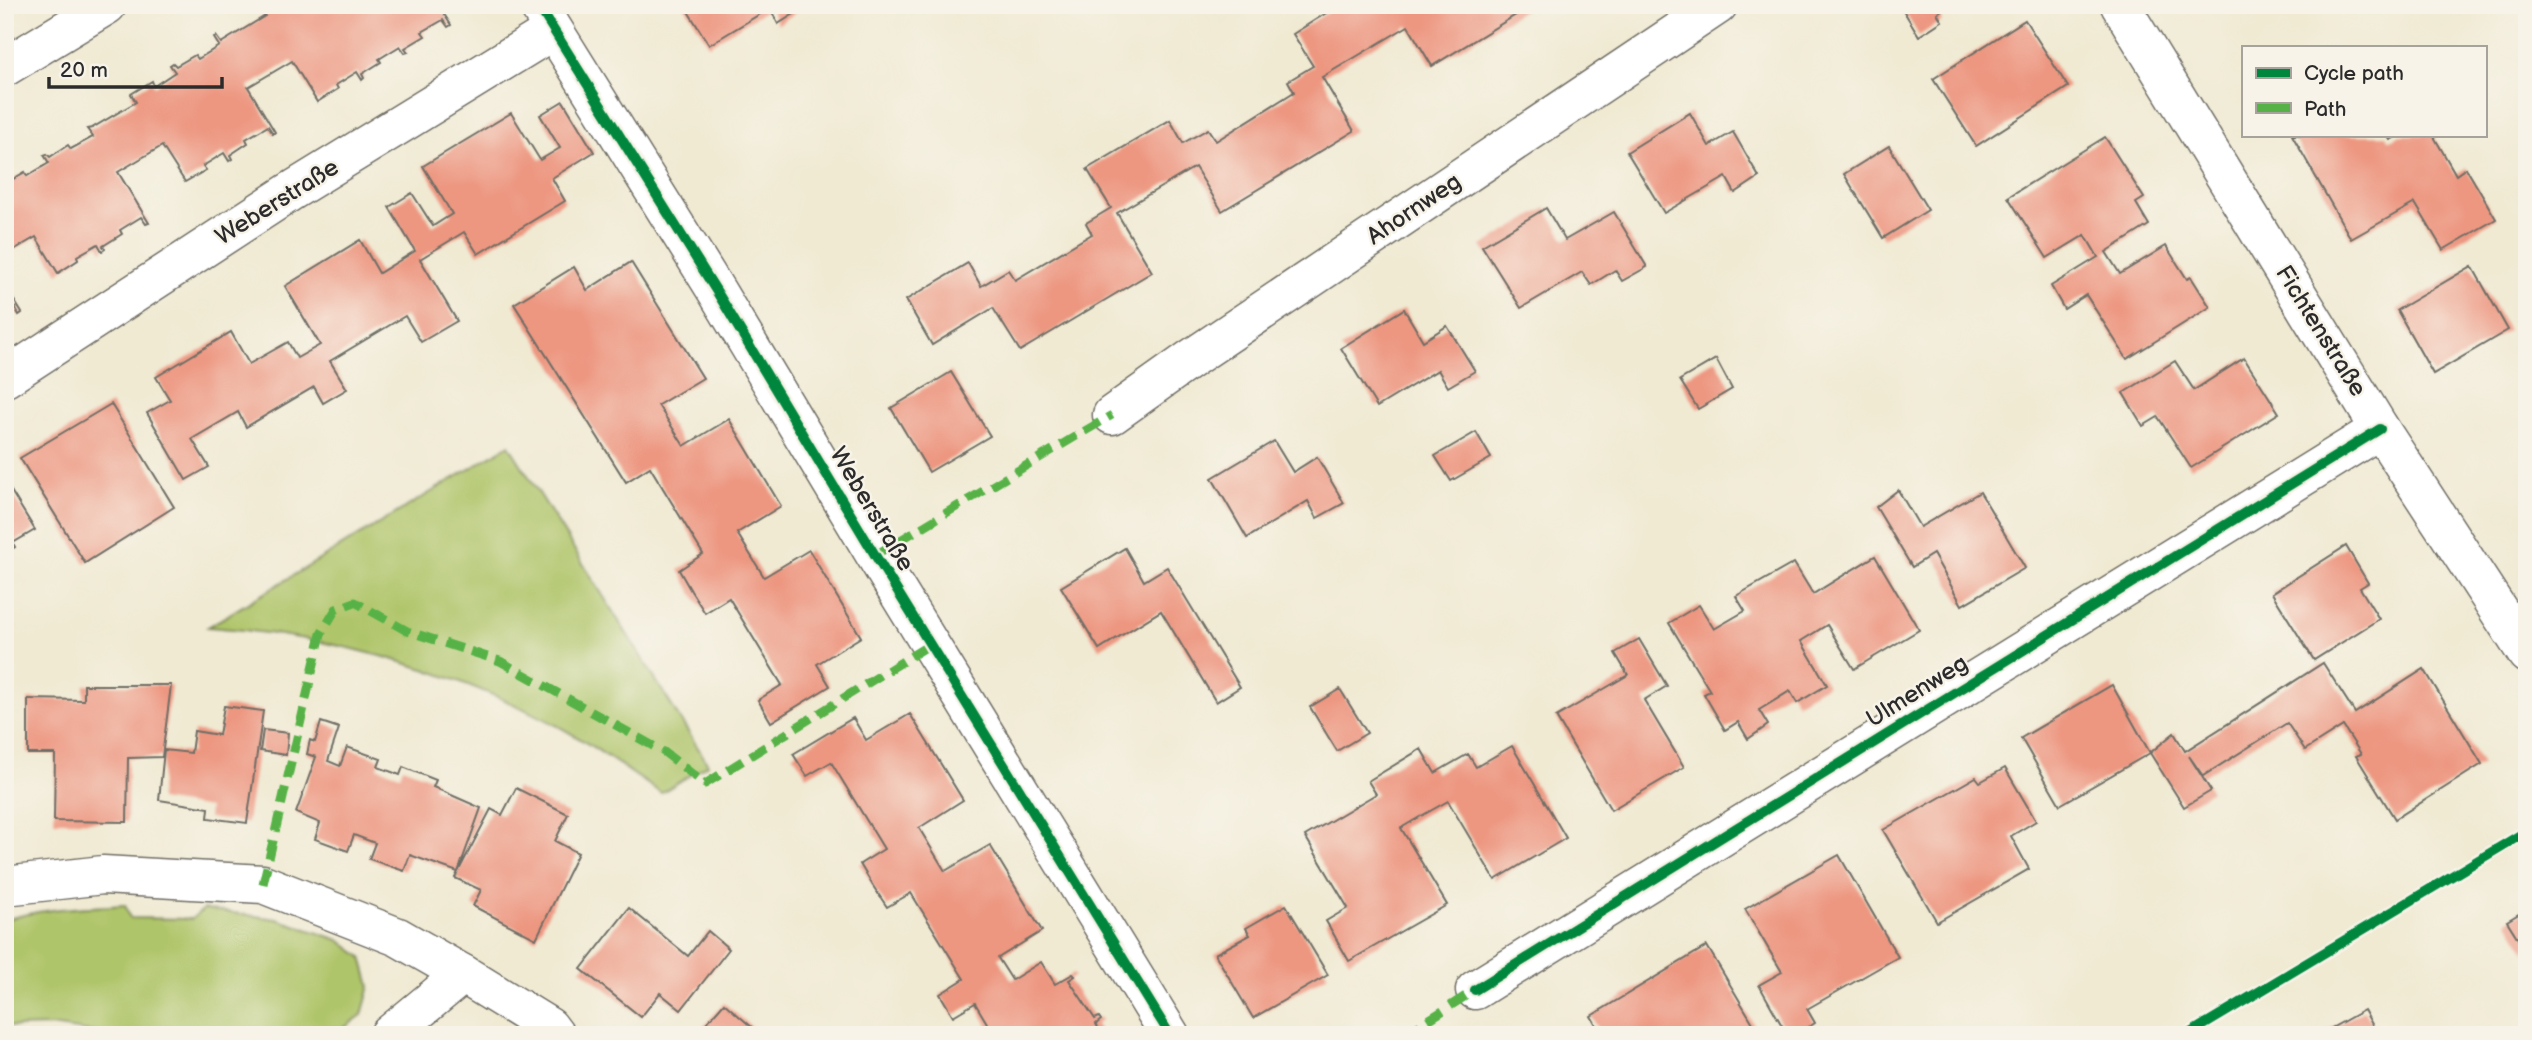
<svg xmlns="http://www.w3.org/2000/svg" width="2532" height="1040" font-family="'Balsamiq Sans',sans-serif">
<rect width="100%" height="100%" fill="#f7f3e8"/>
<filter id="ink" filterUnits="userSpaceOnUse"><feTurbulence type="fractalNoise" baseFrequency=".0143" numOctaves="2"/><feDisplacementMap in="SourceGraphic" scale="14" xChannelSelector="R" yChannelSelector="G"/><feConvolveMatrix kernelMatrix="1 2 1 2 8 2 1 2 1" color-interpolation-filters="sRGB"/></filter>
<filter id="wash" filterUnits="userSpaceOnUse"><feTurbulence type="fractalNoise" baseFrequency=".00686" numOctaves="4" result="noise"/><feDisplacementMap in="SourceGraphic" scale="28" xChannelSelector="R" yChannelSelector="G"/><feGaussianBlur stdDeviation="1.57" result="paint"/><feColorMatrix in="noise" values="0 0 0 0 0 0 0 0 0 0 0 0 0 0 0 0 0 1.4 0 .05"/><feComposite in="paint" operator="in"/></filter>
<g filter="url(#wash)">
<rect width="100%" height="100%" fill="#f0ead3"/>
<g fill="#afc569" stroke="#6d784a" stroke-width="2">
<path d="M 509,445 L 708,764 L 661,793 C 626,770 591,743 554,724 C 448,668 328,635 208,627 Z"/>
<path d="M 125,905 L 130,918 L 191,919 L 204,909 L 277,919 L 339,940 L 362,957 L 370,986 L 362,1015 L 334,1035 L 110,1035 L 51,1026 L 16,1027 L 5,1025 L 5,920 C 43,907 85,908 125,905 Z"/>
</g>
<g id="blocks">
<g fill="#ed9781">
<polygon points="277,5 438,5 451,25 448,27 443,20 422,32 425,36 405,48 408,52 405,53 400,46 379,59 381,62 362,74 364,78 362,80 357,72 336,85 338,89 317,102 292,61 248,87 275,132 273,134 268,126 246,139 248,143 230,155 232,159 229,161 224,153 203,166 206,170 185,182 162,146 118,172 149,223 146,224 141,217 120,230 122,234 103,246 105,249 102,251 98,244 77,256 78,260 58,273 36,237 5,255 5,195 9,192 5,184 25,172 27,176 49,163 44,155 47,154 50,157 68,145 71,149 93,137 87,129 92,128 136,102 131,94 152,81 154,86 175,72 170,65 173,63 176,66 195,55 198,59 219,46 214,38 216,36 221,43 265,16 263,13"/>
<polygon points="684,5 800,5 802,9 778,24 770,8 709,45"/>
<polygon points="1339,5 1532,5 1432,66 1408,26 1322,77 1354,131 1222,211 1195,167 1117,213 1152,272 1020,351 993,308 932,345 906,300 968,263 981,286 1008,270 1015,280 1092,234 1086,223 1111,208 1087,169 1170,120 1183,143 1208,129 1216,141 1294,92 1288,81 1313,66 1293,34"/>
<polygon points="1900,5 1950,5 1937,13 1942,21 1919,36"/>
<polygon points="2025,20 2068,87 1976,146 1933,79"/>
<polygon points="563,101 594,152 552,178 565,201 478,254 464,232 420,259 457,321 421,342 405,316 330,361 347,389 323,403 314,387 246,427 238,412 192,439 209,467 186,480 147,413 170,400 156,377 231,332 249,364 288,342 297,358 320,345 285,286 360,240 379,273 415,251 389,207 412,193 433,226 452,214 423,166 511,113 540,160 560,148 540,115"/>
<polygon points="1690,113 1709,146 1733,132 1759,177 1735,193 1726,177 1664,213 1627,152"/>
<polygon points="2292,135 2387,135 2390,140 2400,135 2433,135 2456,175 2466,168 2496,219 2443,250 2415,203 2351,239"/>
<polygon points="2105,137 2144,198 2136,203 2149,225 2106,252 2120,274 2166,246 2187,279 2191,277 2210,307 2127,359 2086,295 2064,309 2051,286 2098,257 2085,235 2047,258 2008,197"/>
<polygon points="1889,146 1928,210 1883,238 1844,174"/>
<polygon points="1546,208 1565,240 1614,212 1647,267 1622,281 1615,270 1591,285 1582,272 1521,308 1482,246"/>
<polygon points="631,262 703,378 658,405 684,446 729,419 781,506 737,533 764,577 809,550 861,637 817,664 830,686 771,722 758,700 782,685 729,598 705,613 691,591 679,570 703,554 650,467 626,482 514,304 574,267 587,290"/>
<polygon points="2472,266 2508,330 2433,374 2397,310"/>
<polygon points="5,286 22,313 19,315 15,308 5,314"/>
<polygon points="1404,309 1423,341 1447,326 1475,371 1448,387 1438,370 1377,407 1341,348"/>
<polygon points="2244,358 2279,413 2191,468 2158,417 2143,426 2123,393 2175,361 2194,390"/>
<polygon points="1716,359 1732,389 1698,409 1680,380"/>
<polygon points="951,372 990,436 929,472 891,408"/>
<polygon points="111,404 174,507 85,563 20,458"/>
<polygon points="1476,432 1491,458 1451,481 1435,456"/>
<polygon points="1274,441 1293,472 1317,457 1344,503 1317,518 1308,501 1247,538 1212,478"/>
<polygon points="8,486 35,530 13,543 15,547 5,553 5,488"/>
<polygon points="1898,490 1920,527 1980,492 2025,568 1962,605 1933,554 1912,567 1876,507"/>
<polygon points="2346,546 2368,583 2360,588 2379,619 2314,660 2272,593"/>
<polygon points="1125,548 1144,581 1167,567 1240,687 1216,702 1161,611 1099,649 1061,587"/>
<polygon points="1875,556 1919,630 1854,669 1827,625 1801,641 1827,685 1797,703 1790,691 1759,710 1768,725 1748,739 1738,722 1725,730 1704,694 1710,691 1669,623 1699,605 1714,629 1745,611 1736,596 1794,563 1813,594"/>
<polygon points="1639,639 1667,686 1644,700 1684,767 1611,810 1556,717 1628,675 1615,653"/>
<polygon points="2323,663 2355,713 2424,669 2482,764 2395,819 2356,756 2361,754 2343,726 2305,750 2287,723 2203,776 2189,756 2211,791 2184,807 2150,753 2174,733 2185,751"/>
<polygon points="84,685 171,685 162,757 128,758 127,822 54,821 55,754 28,754 28,699 84,700"/>
<polygon points="2112,685 2150,753 2060,805 2021,738"/>
<polygon points="1340,689 1367,733 1337,751 1310,707"/>
<polygon points="224,706 263,711 247,823 208,818 209,808 159,800 164,750 191,753 194,731 219,735"/>
<polygon points="910,714 963,800 919,828 945,871 990,845 1042,931 998,958 1012,980 1041,962 1055,984 1073,974 1075,976 1069,980 1095,1019 1099,1017 1101,1020 1096,1024 1102,1035 988,1035 986,1030 979,1035 978,1031 988,1025 975,1003 953,1016 940,994 964,979 911,893 887,907 873,886 860,864 884,849 831,762 807,776 793,754 853,718 866,740"/>
<polygon points="321,722 339,728 328,761 340,766 347,747 381,759 378,767 400,775 403,767 436,780 433,787 481,808 458,872 491,809 502,815 516,788 568,814 555,841 578,853 536,939 473,906 481,890 455,878 458,872 410,855 404,871 369,859 375,843 354,835 348,851 315,839 320,823 296,813 316,757 307,754 310,740 315,742"/>
<polygon points="263,730 288,733 286,755 260,751"/>
<polygon points="1512,746 1566,838 1495,880 1448,801 1423,815 1401,828 1447,905 1349,961 1326,921 1348,908 1305,836 1376,794 1368,781 1421,749 1435,773 1468,754 1476,767"/>
<polygon points="2005,768 2036,821 2011,836 2029,869 1937,922 1883,830 1976,777 1980,782"/>
<polygon points="1839,855 1898,957 1807,1009 1815,1023 1796,1035 1778,1035 1785,1031 1759,985 1782,972 1745,909"/>
<polygon points="1286,905 1328,975 1253,1018 1215,954 1250,935 1246,928"/>
<polygon points="629,908 688,956 708,931 729,949 681,1010 660,993 641,1017 581,969"/>
<polygon points="2527,909 2527,953 2507,921"/>
<polygon points="1707,946 1760,1035 1602,1035 1591,1016"/>
<polygon points="724,1003 761,1035 696,1035"/>
<polygon points="2364,1010 2378,1035 2319,1035"/>
</g>
</g>
</g>
<g filter="url(#ink)">
<use href="#blocks" fill-opacity="0" stroke="#706e66" stroke-width="2"/>
<g fill="none" stroke-linecap="round" stroke-linejoin="round">
<g stroke="#706e66" stroke-width="41">
<g id="minor">
<polyline points="538,5 717,292 875,555 1170,1035"/>
<polyline points="2120,5 2380,429 2527,654"/>
<polyline points="5,67 107,5"/>
<polyline points="5,378 290,192 552,31"/>
<polyline points="1112,415 1192,358 1718,5"/>
<polyline points="5,886 103,875 263,884 398,937 463,974 549,1027 555,1035"/>
<polyline points="1475,990 2380,429"/>
<polyline points="389,1035 463,974"/>
</g>
</g>
<use href="#minor" stroke="#fff" stroke-width="38"/>
<g stroke="#56b246" stroke-width="9" stroke-dasharray="18 9" stroke-linecap="butt">
<polyline points="875,555 1112,415"/>
<polyline points="263,884 321,634 336,609 355,602 407,631 500,661 664,752 705,784 929,645"/>
<polyline points="1405,1035 1475,990"/>
</g>
<g stroke="#f7f3e8" stroke-width="15">
<g id="cycleway">
<polyline points="538,5 717,292 875,555 1170,1035"/>
<polyline points="1475,990 2380,429"/>
<polyline points="2187,1035 2527,831"/>
</g>
</g>
<use href="#cycleway" stroke="#00873e" stroke-width="10"/>
</g>
</g>
<g text-anchor="middle" dominant-baseline="central" stroke-width="5" stroke-linejoin="round" paint-order="stroke">
<g font-size="24" fill="#2b2b2b" stroke="#f7f3e8">
<text transform="translate(277 202) rotate(-32)">Weberstraße</text>
<text transform="translate(1414 209) rotate(-34)">Ahornweg</text>
<text transform="translate(2321 331) rotate(58)">Fichtenstraße</text>
<text transform="translate(872 509) rotate(59)">Weberstraße</text>
<text transform="translate(1917 691) rotate(-32)">Ulmenweg</text>
</g>
</g>
<rect width="2532" height="1040" fill="none" stroke="#f7f3e8" stroke-width="28"/>
<rect x="2242" y="46" width="245" height="91" fill="#f7f3e8" stroke="#a5a39c" stroke-width="2"/>
<rect x="2256" y="68" width="35" height="10" fill="#00873e" stroke="#a5a39c" stroke-width="2"/>
<text x="2304" y="80" font-size="21" fill="#2b2b2b">Cycle path</text>
<rect x="2256" y="103" width="35" height="10" fill="#56b246" stroke="#a5a39c" stroke-width="2"/>
<text x="2304" y="116" font-size="21" fill="#2b2b2b">Path</text>
<path d="M49 77v10h173v-10" fill="none" stroke="#2b2b2b" stroke-width="3.5"/>
<text x="60" y="77" font-size="21" fill="#2b2b2b" stroke="#f7f3e8" stroke-width="5" paint-order="stroke">20 m</text>
</svg>
